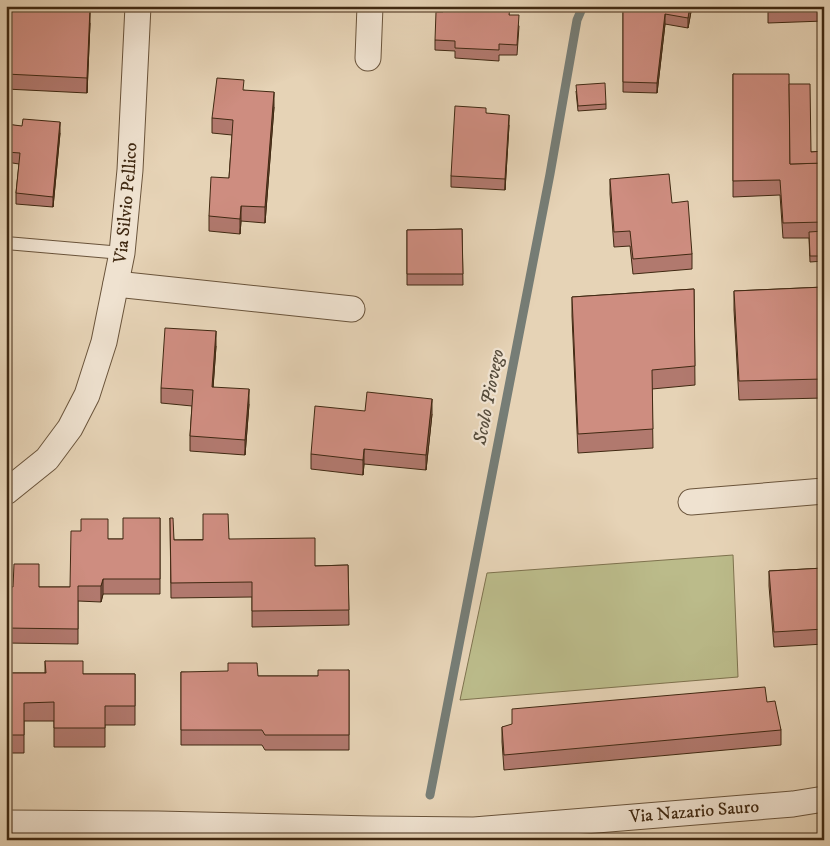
<svg xmlns="http://www.w3.org/2000/svg" width="830" height="846" font-family="'IM FELL DW Pica',serif">
<rect width="100%" height="100%" fill="#e6d3b6"/>
<filter id="stains"><feTurbulence type="fractalNoise" baseFrequency=".004" numOctaves="4"/><feColorMatrix values="0 0 0 0 .2 0 0 0 0 .09 0 0 0 0 .02 0 0 0 .5 -.17"/></filter>
<radialGradient id="worn" r=".72"><stop offset=".6" stop-color="#630" stop-opacity="0"/><stop offset="1" stop-color="#630" stop-opacity=".3"/></radialGradient>
<polygon fill="#bbbb8a" stroke="#7e724e" points="733,555 738,677 460,700 487,573"/>
<g fill="none" stroke-linecap="round" stroke-linejoin="round">
<polyline stroke="#767d76" stroke-width="9" points="430,795 550,174 577,20 583,6"/>
<g stroke="#6a543b" stroke-width="14">
<polyline id="service" points="6,243 122,253"/>
</g>
<g stroke="#6a543b" stroke-width="27">
<g id="minor">
<polyline points="368,58 370,6"/>
<polyline points="116,284 352,309"/>
<path id="s1" d="M 6,492 L 47,459 L 70,428 L 87,395 L 104,342 L 122,253 L 130,170 L 138,6"/>
<polyline points="691,502 824,491"/>
<path id="s2" d="M 6,823 L 158,824 L 372,829 L 474,830 L 793,804 L 824,799"/>
</g>
</g>
<use href="#service" stroke="#efe2d0" stroke-width="12"/>
<use href="#minor" stroke="#efe2d0" stroke-width="25"/>
</g>
<g fill="#b1796e" stroke="#402912">
<polygon points="6,6 90,23 87,93 6,89"/>
<polygon points="692,6 688,28 665,24 657,93 623,92 623,7 648,8"/>
<polygon points="768,6 824,6 824,21 768,23"/>
<polygon points="510,15 519,26 517,55 499,55 499,61 455,58 455,51 435,50 435,40"/>
<polygon points="733,74 789,84 811,152 824,151 824,261 810,262 809,238 783,238 780,195 733,197"/>
<polygon points="244,90 274,107 265,223 241,221 240,234 209,231 209,216 229,178 232,135 212,133 212,118"/>
<polygon points="576,91 606,104 606,109 578,111"/>
<polygon points="486,113 509,125 505,190 451,187 451,176"/>
<polygon points="6,124 60,133 53,207 16,204 16,193 19,164 6,162"/>
<polygon points="610,179 672,203 692,254 692,269 633,274 630,246 614,247 610,194"/>
<polygon points="462,229 463,285 407,285 407,230"/>
<polygon points="824,287 824,398 739,400 734,310 734,291"/>
<polygon points="694,289 695,385 652,389 653,448 578,453 572,316 572,297"/>
<polygon points="216,346 213,387 249,404 245,455 190,451 190,436 192,406 161,403 161,388"/>
<polygon points="365,411 432,414 426,470 364,464 363,475 311,469 311,454"/>
<polygon points="160,518 160,594 103,594 101,602 78,601 78,644 6,643 6,587 70,587 108,539 123,539"/>
<polygon points="170,518 174,540 229,539 315,566 348,565 349,625 252,627 252,597 171,598"/>
<polygon points="824,568 824,644 774,647 769,586 769,571"/>
<polygon points="45,661 83,674 135,674 135,725 105,725 105,747 54,747 54,721 24,721 24,753 6,753 6,673 45,673"/>
<polygon points="349,670 349,750 265,750 262,745 181,745 181,672 258,676 318,676"/>
<polygon points="767,702 781,730 781,745 504,770 502,742 502,727"/>
</g>
<g fill="#90635a" stroke="#402912">
<polygon points="690,6 692,6 688,28 688,18"/>
<polygon points="90,8 90,23 87,93 87,78"/>
<polygon points="665,14 665,24 657,93 657,83"/>
<polygon points="274,92 274,107 265,223 265,207"/>
<polygon points="509,115 509,125 505,190 505,179"/>
<polygon points="60,122 60,133 53,207 53,197"/>
<polygon points="241,206 241,221 240,234 240,219"/>
<polygon points="216,331 216,346 212,402 212,387"/>
<polygon points="249,389 249,404 245,455 245,440"/>
<polygon points="432,399 432,414 426,470 426,455"/>
<polygon points="364,449 364,464 363,475 363,460"/>
<polygon points="103,579 103,594 101,602 101,586"/>
</g>
<g fill="#ce8d80" stroke="#402912">
<polygon points="6,6 51,6 90,8 87,78 6,74"/>
<polygon points="443,6 472,6 510,8 509,15 519,15 517,45 499,44 499,50 455,48 455,41 435,40 436,12 443,12"/>
<polygon points="648,6 690,6 688,18 665,14 657,83 623,82 623,7 648,8"/>
<polygon points="768,6 824,6 824,11 768,12"/>
<polygon points="733,74 789,74 790,164 824,163 824,222 783,223 780,180 733,181"/>
<polygon points="217,78 244,80 243,90 274,92 265,207 241,206 240,219 209,216 211,177 229,178 233,120 212,118"/>
<polygon points="605,83 606,104 578,106 576,85"/>
<polygon points="789,84 810,84 811,152 824,151 824,163 790,164"/>
<polygon points="455,106 486,108 486,113 509,115 505,179 451,176"/>
<polygon points="23,119 60,122 53,197 16,193 20,153 6,152 6,124 22,126"/>
<polygon points="669,174 672,203 688,201 692,254 633,259 630,231 614,232 610,179"/>
<polygon points="462,229 463,274 407,274 407,230"/>
<polygon points="824,231 824,256 810,256 809,232"/>
<polygon points="824,287 824,379 739,381 734,291"/>
<polygon points="694,289 695,366 652,370 653,429 578,434 572,297"/>
<polygon points="165,328 216,331 212,387 249,389 245,440 190,436 193,390 161,388"/>
<polygon points="367,392 432,399 426,455 364,449 363,460 311,454 315,406 365,411"/>
<polygon points="203,514 228,514 229,539 315,538 315,566 348,565 349,610 252,611 252,582 171,583 170,518 173,518 174,540 203,540"/>
<polygon points="123,518 160,518 160,579 103,579 101,586 78,586 78,629 6,628 6,587 13,587 14,564 39,564 39,587 70,587 71,531 81,531 81,519 108,519 108,539 123,539"/>
<polygon points="824,568 824,629 774,632 769,571"/>
<polygon points="45,661 83,661 83,674 135,674 135,706 105,706 105,728 54,728 54,702 24,703 24,735 6,735 6,673 46,673"/>
<polygon points="228,663 257,663 258,676 318,676 318,670 349,670 349,735 265,735 262,730 181,730 181,672 228,671"/>
<polygon points="765,687 767,702 775,701 781,730 504,755 502,727 512,724 512,709"/>
</g>
<g text-anchor="middle" dominant-baseline="central" stroke-width="4.5" stroke-linejoin="round" paint-order="stroke">
<g font-size="18" fill="#402912" stroke="#efe2d0">
<text stroke="none"><textPath href="#s1" startOffset="325">Via Silvio Pellico</textPath></text>
<text stroke="none"><textPath href="#s2" startOffset="689">Via Nazario Sauro</textPath></text>
</g>
<g font-size="19" font-style="italic" fill="#564c3c" stroke="#efe2d0">
<text transform="translate(489 397) rotate(-79)">Scolo Piovego</text>
</g>
</g>
<rect width="830" height="846" fill="none" stroke="#e6d3b6" stroke-width="25"/>
<rect x="8" y="8" width="815" height="831" fill="none" stroke="#402912" stroke-width="2.5"/>
<rect x="12" y="12" width="805" height="821" fill="none" stroke="#402912"/>
<rect width="100%" height="100%" filter="url(#stains)"/>
<rect width="100%" height="100%" fill="url(#worn)"/>
</svg>
